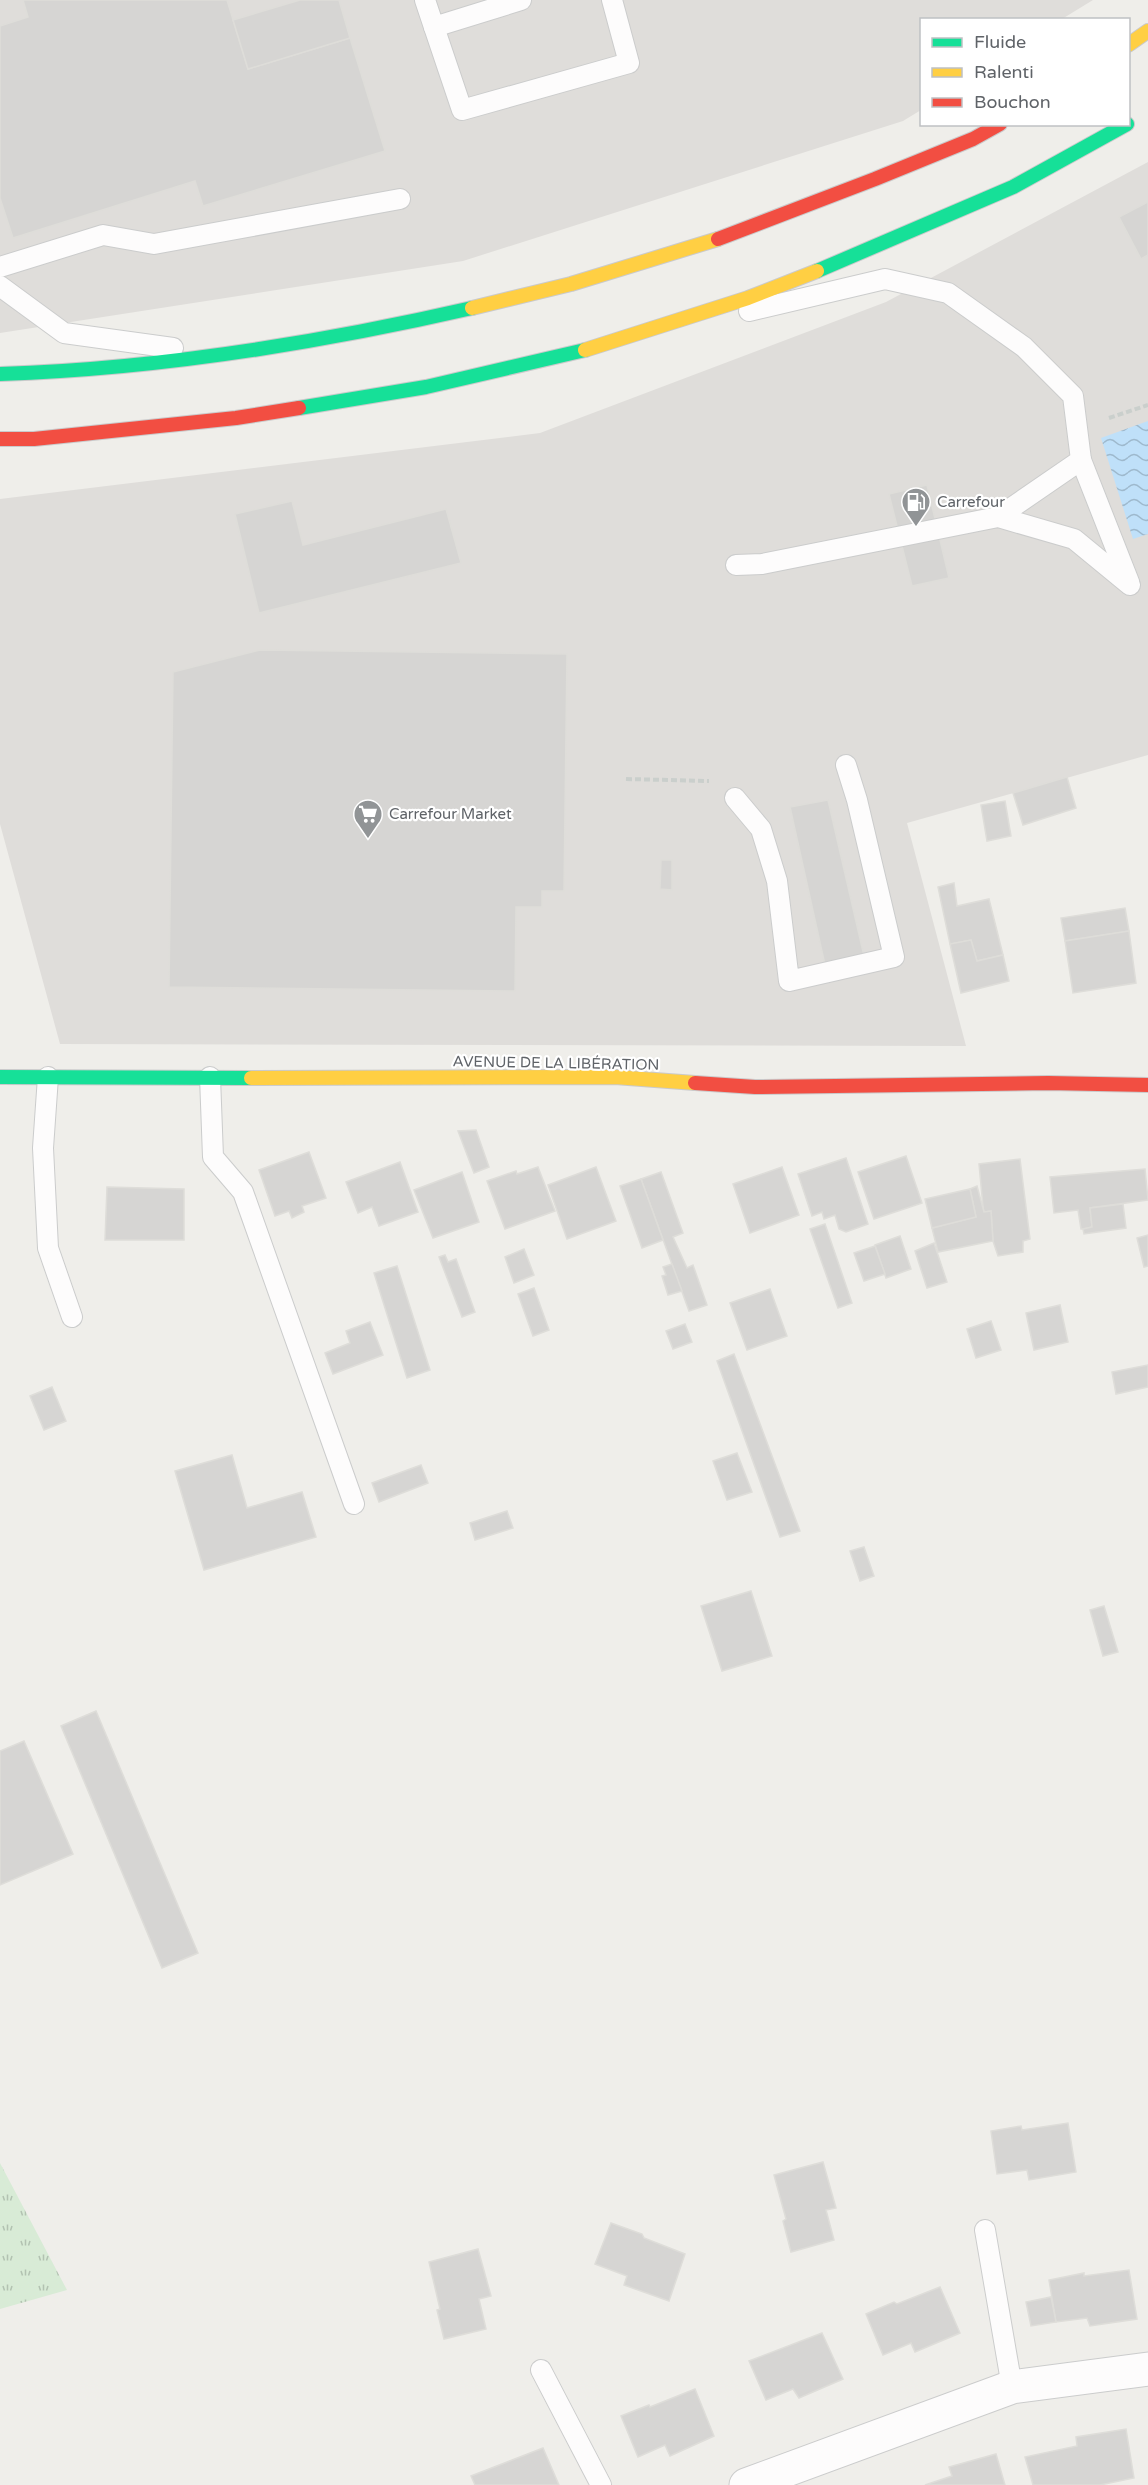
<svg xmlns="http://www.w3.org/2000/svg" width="1148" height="2485" font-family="'Varela Round',sans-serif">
<defs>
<pattern id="grass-tufts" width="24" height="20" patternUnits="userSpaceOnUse" patternTransform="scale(1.5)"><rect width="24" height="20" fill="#d8ebd6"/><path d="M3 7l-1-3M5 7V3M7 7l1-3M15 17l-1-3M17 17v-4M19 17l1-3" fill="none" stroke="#b2c2b1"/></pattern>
<pattern id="water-waves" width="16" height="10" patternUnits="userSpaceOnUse" patternTransform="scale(1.5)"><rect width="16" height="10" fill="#bfe0f9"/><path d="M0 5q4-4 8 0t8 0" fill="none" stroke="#9eb9cd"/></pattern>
</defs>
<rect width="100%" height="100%" fill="#efeeea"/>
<g fill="#dfddda">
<polygon points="0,0 1093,0 1062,19 922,20 921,110 903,121 463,261 0,333"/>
<polygon points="1148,162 1148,755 907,823 966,1046 60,1044 0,824 0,499 540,433 886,302"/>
</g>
<polygon fill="url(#grass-tufts)" points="0,2163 67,2290 0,2309"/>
<polygon fill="url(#water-waves)" points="1148,421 1148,534 1133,539 1101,438"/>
<g fill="#d6d5d3" stroke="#deddd9" stroke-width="1.5">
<polygon points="23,0 227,0 248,69 350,38 385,151 203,206 195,181 13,238 0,198 0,26 28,17"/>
<polygon points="300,0 339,0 350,38 248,69 233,20"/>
<polygon points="1148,202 1148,255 1141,259 1119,217"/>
<polygon points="927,485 949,578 912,586 889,494"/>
<polygon points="292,501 303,545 446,509 461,563 259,613 235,514"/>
<polygon points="260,650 567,654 564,891 542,891 542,907 516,907 515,991 169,987 173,672"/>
<polygon points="1067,777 1076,808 1023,825 1013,793"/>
<polygon points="828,800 864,956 825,965 790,807"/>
<polygon points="1005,801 1011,836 987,841 981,805"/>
<polygon points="661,860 672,860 672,890 660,889"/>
<polygon points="954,883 957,906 989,899 1003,955 977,961 971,940 950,944 938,887"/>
<polygon points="1125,908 1129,931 1065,941 1061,918"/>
<polygon points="1129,931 1136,983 1073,993 1065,941"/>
<polygon points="971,940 977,961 1003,955 1009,981 961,993 950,944"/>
<polygon points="476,1130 489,1167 474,1173 458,1131"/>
<polygon points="309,1152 326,1198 302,1206 304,1212 292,1218 289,1211 275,1216 259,1170"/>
<polygon points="906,1156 922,1203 874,1219 858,1172"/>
<polygon points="846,1158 868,1224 846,1232 839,1229 835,1215 824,1219 822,1212 812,1216 798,1174"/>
<polygon points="1020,1159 1030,1239 1023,1241 1023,1252 998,1256 993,1241 991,1211 984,1212 983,1207 979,1164"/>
<polygon points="400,1162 418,1212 379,1226 372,1207 358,1213 346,1182"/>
<polygon points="538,1167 555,1211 505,1229 487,1181 516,1171 517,1174"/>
<polygon points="596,1167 616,1221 567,1239 548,1185"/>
<polygon points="782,1167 799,1215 750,1233 733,1184"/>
<polygon points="1145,1169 1148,1200 1090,1208 1092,1227 1083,1229 1081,1229 1078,1210 1054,1213 1050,1177"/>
<polygon points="462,1172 479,1222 433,1238 414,1190"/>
<polygon points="661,1172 683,1233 673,1237 687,1268 693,1265 707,1305 689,1311 641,1179"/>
<polygon points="641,1179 663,1240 642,1248 620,1186"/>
<polygon points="977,1186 984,1212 991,1211 993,1241 938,1252 932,1228 976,1217 970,1189"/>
<polygon points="107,1187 184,1189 184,1240 105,1240"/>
<polygon points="970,1189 976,1217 932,1228 925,1199"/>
<polygon points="1123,1204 1126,1228 1084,1234 1083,1229 1092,1227 1090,1208"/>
<polygon points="825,1224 852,1303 838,1308 810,1229"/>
<polygon points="1148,1235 1148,1266 1144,1267 1137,1238"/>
<polygon points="900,1236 911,1269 886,1278 875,1245"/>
<polygon points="934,1243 947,1282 927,1288 915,1251"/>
<polygon points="875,1246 885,1274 864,1281 854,1253"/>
<polygon points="524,1249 534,1275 514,1283 505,1257"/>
<polygon points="445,1255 448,1262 456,1259 475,1312 462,1317 439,1257"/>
<polygon points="672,1264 682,1291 668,1295 662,1276 666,1275 663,1267"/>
<polygon points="397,1266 430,1370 407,1378 374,1273"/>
<polygon points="534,1288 549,1330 533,1336 518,1294"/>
<polygon points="770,1289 787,1336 747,1350 730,1303"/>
<polygon points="1060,1305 1068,1342 1034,1350 1026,1313"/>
<polygon points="991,1321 1001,1350 976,1358 967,1329"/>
<polygon points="370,1322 383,1355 333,1374 325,1353 350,1343 346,1331"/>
<polygon points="685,1324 692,1342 673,1349 666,1331"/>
<polygon points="734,1354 800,1531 780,1537 717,1361"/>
<polygon points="1148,1365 1148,1387 1116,1394 1112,1372"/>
<polygon points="52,1387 66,1421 44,1430 30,1396"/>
<polygon points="737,1453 752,1492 727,1500 713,1461"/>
<polygon points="232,1455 247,1508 302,1492 316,1537 204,1570 175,1471"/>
<polygon points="421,1465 428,1483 379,1502 372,1483"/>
<polygon points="507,1511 513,1528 475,1540 470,1523"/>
<polygon points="864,1547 874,1576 860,1581 850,1551"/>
<polygon points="751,1591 772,1656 722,1671 701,1606"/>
<polygon points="1104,1606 1118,1652 1103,1656 1090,1610"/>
<polygon points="96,1711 198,1953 162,1968 61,1726"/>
<polygon points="24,1741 73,1854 0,1885 0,1751"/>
<polygon points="1068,2123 1076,2172 1029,2180 1027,2170 997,2174 991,2131 1021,2126 1022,2130"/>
<polygon points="823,2162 836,2208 826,2210 834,2240 791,2252 783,2221 786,2219 774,2175"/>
<polygon points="611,2223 642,2234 644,2238 685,2254 669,2301 624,2285 627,2276 595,2264"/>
<polygon points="478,2249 491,2296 479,2299 486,2329 444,2339 437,2310 440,2309 429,2262"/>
<polygon points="1129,2270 1137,2319 1090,2326 1087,2318 1056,2322 1049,2280 1084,2273 1084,2276"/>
<polygon points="940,2287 960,2333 915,2352 911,2343 883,2355 866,2314 894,2302 897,2304"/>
<polygon points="1051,2297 1056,2322 1031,2326 1026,2302"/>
<polygon points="822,2333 843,2379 799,2398 793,2389 766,2400 749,2361"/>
<polygon points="695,2389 714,2436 670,2456 665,2445 638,2457 621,2416 649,2405 650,2407"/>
<polygon points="1126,2429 1134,2478 1100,2485 1033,2485 1025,2457 1077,2446 1076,2437"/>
<polygon points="543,2448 559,2485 475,2485 471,2476"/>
<polygon points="996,2454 1005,2485 925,2485 952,2476 949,2467"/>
</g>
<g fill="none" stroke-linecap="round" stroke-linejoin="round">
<g stroke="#cbcccc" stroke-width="22">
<g id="lane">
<polyline points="425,0 434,27 521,0"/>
<polyline points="434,27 462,110 629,63 612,0"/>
<polyline points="0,267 103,235 154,244 400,199"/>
<polyline points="0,286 64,333 173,348"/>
<polyline points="749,311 885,279 948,293 1024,347 1073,396 1081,460 998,517"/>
<polyline points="1081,460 1129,582"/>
<polyline points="736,565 762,564 998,517 1074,539 1130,585"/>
<polyline points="735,798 761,829 777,881 789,981 894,957 857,800 846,765"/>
<polyline points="48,1077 43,1148 48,1248 72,1317"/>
<polyline points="210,1077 213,1157 243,1192 354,1504"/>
<polyline points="985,2230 1012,2387"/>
<polyline points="541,2370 601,2485"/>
</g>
</g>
<g stroke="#cbcccc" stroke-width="35">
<polyline id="street" points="746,2485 1012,2387 1148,2369"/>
</g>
<g stroke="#cacacb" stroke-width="16">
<g id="fast">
<polyline points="817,271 1013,187 1127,124"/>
<path d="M 0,374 C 156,369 319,343 472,308"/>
<polyline points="299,408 426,387 585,350"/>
<polyline points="0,1077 251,1078"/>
</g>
</g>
<g stroke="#cacacb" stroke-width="16">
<g id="slow">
<polyline points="1128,45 1148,31"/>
<polyline points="472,308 571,284 718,239"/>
<polyline points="585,350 748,298 817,271"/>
<polyline points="251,1078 615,1077 695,1083"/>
</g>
</g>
<g stroke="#cacacb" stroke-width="16">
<g id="jam">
<polyline points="718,239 875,179 973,139 1000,124"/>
<polyline points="0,439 34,439 236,418 299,408"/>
<polyline points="695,1083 755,1087 1048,1083 1148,1085"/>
</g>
</g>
<g stroke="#cacfcc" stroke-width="4" stroke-dasharray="6 3" stroke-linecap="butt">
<polyline points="1109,418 1148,405"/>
<polyline points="626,779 709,781"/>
</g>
<use href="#lane" stroke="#fdfcfc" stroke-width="20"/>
<use href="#street" stroke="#fdfcfc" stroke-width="33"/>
<use href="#fast" stroke="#16e098" stroke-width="14"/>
<use href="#slow" stroke="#ffcf43" stroke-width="14"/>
<use href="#jam" stroke="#f24e42" stroke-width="14"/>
</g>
<defs>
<g id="fuel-pin" transform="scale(1.5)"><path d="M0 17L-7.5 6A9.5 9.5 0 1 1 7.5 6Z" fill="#919496" stroke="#fff"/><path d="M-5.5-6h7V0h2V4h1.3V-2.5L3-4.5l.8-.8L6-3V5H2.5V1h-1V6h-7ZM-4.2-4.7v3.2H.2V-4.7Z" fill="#fff"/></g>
<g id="supermarket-pin" transform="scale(1.5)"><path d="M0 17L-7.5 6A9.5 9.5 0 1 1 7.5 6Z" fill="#919496" stroke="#fff"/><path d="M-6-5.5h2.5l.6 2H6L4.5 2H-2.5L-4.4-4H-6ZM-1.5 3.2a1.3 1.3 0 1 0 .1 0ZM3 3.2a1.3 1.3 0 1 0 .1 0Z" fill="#fff"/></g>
</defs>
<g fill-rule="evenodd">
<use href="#fuel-pin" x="916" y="502"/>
<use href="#supermarket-pin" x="368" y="814"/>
</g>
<g text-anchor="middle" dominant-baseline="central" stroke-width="4.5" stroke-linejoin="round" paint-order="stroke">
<g font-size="15" fill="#5f6368" stroke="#fff" text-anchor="start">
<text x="937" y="502">Carrefour</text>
<text x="389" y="814">Carrefour Market</text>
</g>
<g font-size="15" fill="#5f6368" stroke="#fff">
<text transform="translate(556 1063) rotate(1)">AVENUE DE LA LIBÉRATION</text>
</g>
</g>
<rect x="920" y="18" width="210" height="108" fill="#ffffff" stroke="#bfc1c3" stroke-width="1.5"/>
<rect x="932" y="38" width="30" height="9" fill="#16e098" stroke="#bfc1c3" stroke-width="1.5"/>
<text x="974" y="48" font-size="18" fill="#5f6368">Fluide</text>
<rect x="932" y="68" width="30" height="9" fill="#ffcf43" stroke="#bfc1c3" stroke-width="1.5"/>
<text x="974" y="78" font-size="18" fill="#5f6368">Ralenti</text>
<rect x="932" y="98" width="30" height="9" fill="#f24e42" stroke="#bfc1c3" stroke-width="1.5"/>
<text x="974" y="108" font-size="18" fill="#5f6368">Bouchon</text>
</svg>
